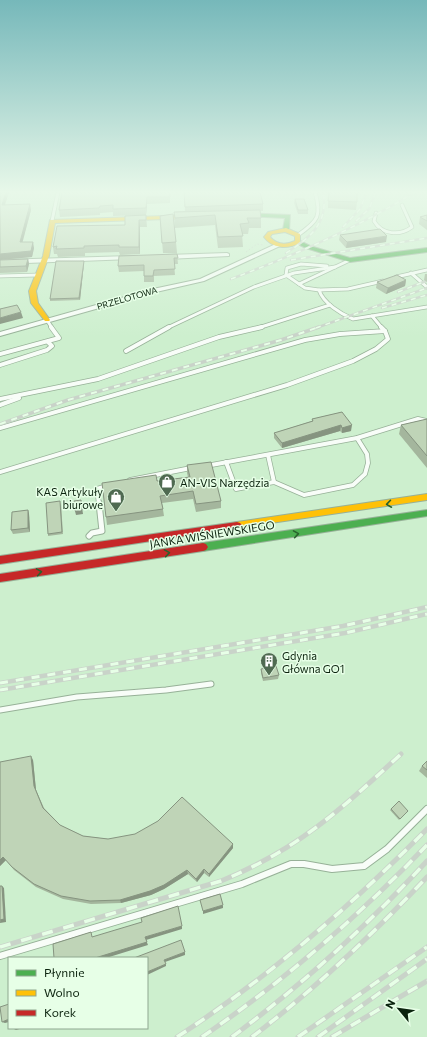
<svg xmlns="http://www.w3.org/2000/svg" width="427" height="1037" font-family="Commissioner,sans-serif">
<rect width="100%" height="100%" fill="#cdefce"/>
<g fill="none" stroke-linecap="round" stroke-linejoin="round">
<g stroke="#97b198" stroke-width="4.5">
<g id="lane-far3">
<path d="M 376,213 L 374,221 C 382,235 400,236 412,227 L 402,205"/>
<polyline points="52,221 58,192"/>
<path d="M 298,235 C 318,221 322,216 315,192"/>
<polyline points="411,273 427,287"/>
<polyline points="286,275 299,284 350,260"/>
<polyline points="286,275 287,268 301,264 327,266"/>
<polyline points="0,276 38,275"/>
<polyline points="396,277 427,270"/>
<path d="M 383,281 L 348,289 L 319,290 C 323,303 341,314 353,319 L 427,307"/>
<polyline points="299,284 305,288 319,290"/>
<polyline points="372,316 382,328"/>
<polyline points="47,320 52,328"/>
<polyline points="167,328 254,287 294,273 335,267"/>
<polyline points="258,328 330,305"/>
</g>
</g>
<g stroke="#97b198" stroke-width="5.5">
<g id="lane-far2">
<polyline points="126,351 169,327"/>
<polyline points="0,354 59,338 51,327"/>
<polyline points="0,365 47,350 52,346 48,342"/>
<polyline points="0,399 98,379 219,337 262,327"/>
<polyline points="0,405 19,398"/>
<polyline points="0,428 305,340 340,334 385,331 381,327"/>
<polyline points="268,455 274,482"/>
<polyline points="226,462 236,489 274,482 304,495 353,485 365,474 368,463 367,454 357,438"/>
<polyline points="206,466 357,438 418,419 427,421"/>
<polyline points="0,472 287,385 353,361 376,349 388,339 385,331"/>
<polyline points="130,480 191,468"/>
<polyline points="99,504 97,489 107,486"/>
</g>
</g>
<g stroke="#97b198" stroke-width="7">
<g id="lane-far1">
<polyline points="89,536 92,533 102,531 99,503"/>
<polyline points="0,710 77,697 166,690 211,684"/>
</g>
</g>
<g stroke="#97b198" stroke-width="8">
<polyline id="lane" points="0,956 242,884 291,864 304,864 332,869 364,866 387,849 427,809"/>
</g>
<g stroke="#97b198" stroke-width="2">
<g id="street">
<polygon points="278,243 281,245 280,246 204,281 156,292 0,336 0,332 153,289 200,279"/>
<polygon points="227,253 229,254 229,256 167,259 164,257 167,255"/>
<polygon points="130,256 132,257 132,259 0,264 0,260"/>
</g>
</g>
<g stroke="#97b198" stroke-width="2">
<g id="fast">
<polygon points="244,213 290,215 289,230 286,232 283,230 285,218 242,216 241,215"/>
<polygon points="296,241 300,241 310,246 350,258 427,248 427,252 350,262 306,248 296,243"/>
<polygon points="427,510 427,516 203,551 200,550 198,547 200,544 203,543"/>
</g>
</g>
<g stroke="#97b198" stroke-width="2">
<g id="slow">
<polygon points="192,215 194,216 194,218 55,223 49,256 36,291 38,303 50,320 49,321 45,321 31,303 29,291 43,256 50,220"/>
<path d="M 286,228 L 300,234 L 300,243 C 287,249 273,249 264,237 L 268,232 ZM 285,232 L 295,236 L 295,241 C 286,245 277,245 270,237 L 272,234 Z"/>
<polygon points="427,494 427,500 237,528 234,527 232,525 234,523 237,522"/>
</g>
</g>
<g stroke="#97b198" stroke-width="2">
<g id="jam">
<polygon points="237,522 240,523 242,525 240,527 237,528 0,564 0,556"/>
<polygon points="203,543 206,544 208,547 206,550 203,551 0,582 0,574"/>
</g>
</g>
<polyline stroke="#cad4ca" stroke-width="1" stroke-dasharray="1.5 2" stroke-linecap="butt" points="246,252 257,244 263,245"/>
<use href="#lane-far3" stroke="#f8fdf8" stroke-width="3"/>
<use href="#lane-far2" stroke="#f8fdf8" stroke-width="4"/>
<use href="#lane-far1" stroke="#f8fdf8" stroke-width="5"/>
<use href="#lane" stroke="#f8fdf8" stroke-width="6"/>
<use href="#street" fill="#f8fdf8" fill-rule="evenodd"/>
<use href="#fast" fill="#4caf50" fill-rule="evenodd"/>
<use href="#slow" fill="#ffc107" fill-rule="evenodd"/>
<use href="#jam" fill="#c62828" fill-rule="evenodd"/>
<g stroke="#c9d3c9" stroke-width="2.5">
<g id="rail-far3">
<polyline points="356,221 369,209 376,192"/>
<polyline points="343,227 360,209 367,192"/>
<path d="M 286,253 C 310,238 329,223 323,192"/>
<polyline points="291,260 427,238"/>
<path d="M 231,279 C 295,255 357,228 415,192"/>
<polyline points="398,292 426,281"/>
<polyline points="382,308 427,295"/>
<polyline points="316,328 427,288"/>
</g>
</g>
<g stroke="#c9d3c9" stroke-width="3.5">
<polyline id="rail-far2" points="0,424 68,400 281,340 319,327"/>
</g>
<g stroke="#c9d3c9" stroke-width="4.5">
<g id="rail-far1">
<polyline points="0,683 343,626 427,607"/>
<polyline points="0,690 345,633 427,614"/>
</g>
</g>
<g stroke="#c9d3c9" stroke-width="5">
<g id="rail">
<path d="M 0,947 L 221,881 C 297,850 342,809 401,754"/>
<path d="M 177,1037 C 269,977 350,907 427,829"/>
<path d="M 202,1037 C 284,981 358,917 427,845"/>
<path d="M 232,1037 C 303,984 367,926 427,861"/>
<path d="M 252,1037 C 315,989 372,935 427,877"/>
<polyline points="298,1037 427,947"/>
<polyline points="318,1037 427,959"/>
<polyline points="332,1037 427,981"/>
</g>
</g>
<use href="#rail-far3" stroke="#e7ffe7" stroke-width="1.5" stroke-dasharray="5" stroke-linecap="butt"/>
<use href="#rail-far2" stroke="#e7ffe7" stroke-width="2" stroke-dasharray="6" stroke-linecap="butt"/>
<use href="#rail-far1" stroke="#e7ffe7" stroke-width="3" stroke-dasharray="8" stroke-linecap="butt"/>
<use href="#rail" stroke="#e7ffe7" stroke-width="3.5" stroke-dasharray="11" stroke-linecap="butt"/>
</g>
<g fill="#a4b69d">
<polygon points="0,192 9,192 5,205 31,210 22,242 34,248 32,257 5,259 28,259 29,264 27,272 0,273"/>
<polygon points="170,192 170,203 147,204 146,215 113,216 113,212 100,213 100,215 60,217 59,210"/>
<polygon points="184,192 263,204 263,211 260,211 261,218 261,228 249,228 248,234 242,234 243,247 218,248 215,225 175,228 174,212 185,211"/>
<polygon points="328,192 357,192 357,202 356,210 328,208"/>
<polygon points="295,199 308,210 308,214 298,214 294,203"/>
<polygon points="146,215 147,227 140,227 140,254 120,255 119,252 85,253 85,256 58,257 57,254 54,254 53,247 125,225"/>
<polygon points="427,215 427,230 419,224 420,217"/>
<polygon points="160,216 176,242 177,253 163,253"/>
<polygon points="340,235 386,242 346,248 339,240"/>
<polygon points="177,254 178,264 174,264 175,275 154,276 154,282 144,282 144,271 119,272 118,266"/>
<polygon points="84,263 80,300 50,301 50,299"/>
<polygon points="425,274 427,274 427,282 424,280"/>
<polygon points="406,280 405,286 386,294 376,288 377,282"/>
<polygon points="342,412 351,431 342,433 340,431 282,448 274,438 274,433 312,421 312,419"/>
<polygon points="427,419 427,468 399,434 401,425"/>
<polygon points="187,465 221,501 221,508 196,512 193,499 162,503 164,516 107,525 106,517 157,481 188,477 187,473"/>
<polygon points="61,503 63,534 48,536 48,534"/>
<polygon points="28,510 29,514 30,532 13,534 11,530"/>
<polygon points="261,669 279,675 278,679 263,681 261,673"/>
<polygon points="33,760 36,790 44,808 60,825 83,836 108,839 233,844 233,848 209,877 204,873 197,882 188,874 164,889 151,895 121,903 91,904 63,899 36,887 14,870 6,860 0,866 0,762"/>
<polygon points="427,761 427,778 419,771 422,766"/>
<polygon points="391,809 408,811 399,820 390,810"/>
</g>
<g fill="#869480">
<polygon points="6,192 9,192 3,210 2,205"/>
<polygon points="147,197 147,204 146,215 146,208"/>
<polygon points="30,204 31,210 21,248 20,242"/>
<polygon points="139,220 140,227 140,254 139,247"/>
<polygon points="387,236 386,242 346,248 347,242"/>
<polygon points="33,242 34,248 32,257 0,260 0,254"/>
<polygon points="28,259 29,264 27,272 26,266"/>
<polygon points="84,261 84,263 80,300 79,298"/>
<polygon points="406,280 405,286 386,294 388,288"/>
<polygon points="21,312 23,318 0,324 0,318"/>
<polygon points="341,425 340,431 282,448 282,443"/>
<polygon points="352,425 351,431 342,433 342,428"/>
<polygon points="81,500 83,514 76,515 75,511"/>
<polygon points="28,510 29,514 30,532 28,528"/>
<polygon points="31,756 33,760 36,790 45,812 34,786"/>
<polygon points="233,844 233,848 209,877 209,874"/>
<polygon points="3,857 6,860 0,866 0,860"/>
<polygon points="204,869 204,873 197,882 196,879"/>
<polygon points="187,870 188,874 164,889 151,895 121,903 120,900"/>
<polygon points="2,886 4,888 6,922 0,923"/>
<polygon points="223,905 223,908 203,914 203,911"/>
<polygon points="182,926 182,929 146,940 148,945 106,958 95,958 145,937"/>
<polygon points="185,952 185,955 165,962 164,960"/>
<polygon points="166,964 166,966 147,975 147,972"/>
<polygon points="9,1019 9,1022 5,1023 2,1022"/>
<polygon points="16,1028 23,1028 16,1030 14,1029"/>
</g>
<g fill="#bfd4b7" stroke="#869480">
<polygon points="0,192 6,192 2,205 30,204 20,242 33,242 31,251 0,254"/>
<polygon points="62,192 170,192 170,197 147,197 146,208 113,209 113,205 100,206 99,208 59,210"/>
<polygon points="184,192 260,192 263,204 185,207"/>
<polygon points="329,192 357,192 357,202 328,201"/>
<polygon points="295,199 304,199 308,210 298,210"/>
<polygon points="260,210 261,218 247,218 249,223 240,224 243,236 218,237 215,215 175,218 174,212"/>
<polygon points="173,214 176,242 162,243 160,216"/>
<polygon points="146,215 146,220 139,220 139,247 119,247 119,245 84,246 84,248 56,249 57,246 53,247 57,226 125,225 125,216"/>
<polygon points="427,215 427,221 420,217"/>
<polygon points="380,229 387,236 347,242 340,235"/>
<polygon points="177,254 178,258 174,258 175,269 154,270 153,276 144,276 144,265 118,266 119,256"/>
<polygon points="28,259 26,266 0,267 0,260"/>
<polygon points="56,261 84,261 79,298 50,299"/>
<polygon points="397,275 406,280 388,288 377,282"/>
<polygon points="17,305 21,312 0,318 0,309"/>
<polygon points="342,412 352,425 342,428 341,425 282,443 274,433 313,421 312,419"/>
<polygon points="427,419 427,456 401,425"/>
<polygon points="211,462 221,501 196,504 193,491 160,496 163,509 106,517 102,483 156,475 157,481 190,477 187,465"/>
<polygon points="81,500 82,510 75,511 74,501"/>
<polygon points="60,501 62,532 48,534 46,503"/>
<polygon points="28,510 28,528 11,530 12,512"/>
<polygon points="276,666 279,675 263,678 261,669"/>
<polygon points="31,756 34,786 43,808 60,825 83,836 108,839 135,834 158,821 182,797 233,844 209,874 204,869 196,879 187,870 164,885 150,891 120,900 90,901 61,896 34,884 12,867 3,857 0,860 0,762"/>
<polygon points="427,761 427,770 422,766"/>
<polygon points="399,801 408,811 400,819 391,809"/>
<polygon points="0,886 2,886 4,919 0,920"/>
<polygon points="220,894 223,905 203,911 200,900"/>
<polygon points="178,906 182,926 145,937 147,942 95,958 54,958 53,944 91,932 92,937 142,922 141,918"/>
<polygon points="181,940 185,952 164,960 166,964 147,972 147,958 134,958"/>
<polygon points="9,1004 9,1019 2,1022 0,1007"/>
</g>
<defs><path id="oneway-chevron" d="M-2-3.5L2.5 0L-2 3.5" fill="none" stroke-width="1.6" stroke-linecap="round" stroke-linejoin="round"/></defs>
<g stroke="#28622c">
<use href="#oneway-chevron" transform="translate(389 504) rotate(172)"/>
<use href="#oneway-chevron" transform="translate(296 534) rotate(-9)"/>
<use href="#oneway-chevron" transform="translate(167 553) rotate(-9)"/>
<use href="#oneway-chevron" transform="translate(39 572) rotate(-9)"/>
</g>
<linearGradient id="sky" x2="0" y2="1"><stop stop-color="#76b8ba"/><stop offset="0.57" stop-color="#e8f8e9"/><stop offset="1" stop-color="#e8f8e9" stop-opacity="0"/></linearGradient>
<rect width="427" height="337" fill="url(#sky)"/>
<defs>
<g id="shop-pin" transform="scale(0.9)"><path d="M0 17L-7.5 6A9.5 9.5 0 1 1 7.5 6Z" fill="#4f6a51" stroke="#e7ffe7"/><path d="M-5-2.5h2.3a2.7 3.5 0 0 1 5.4 0H5L5.5 6h-11ZM-1.5-2.5h3a1.5 2.3 0 0 0-3 0Z" fill="#fff"/></g>
<g id="building-pin" transform="scale(0.9)"><path d="M0 17L-7.5 6A9.5 9.5 0 1 1 7.5 6Z" fill="#4f6a51" stroke="#e7ffe7"/><path d="M-4-6H4V6H1V3H-1V6H-4ZM-2.5-4.3h1.7v1.8h-1.7ZM.8-4.3h1.7v1.8H.8ZM-2.5-1h1.7V.8h-1.7ZM.8-1h1.7V.8H.8Z" fill="#fff"/></g>
</defs>
<g fill-rule="evenodd">
<use href="#shop-pin" x="167" y="482"/>
<use href="#shop-pin" x="116" y="497"/>
<use href="#building-pin" x="269" y="661"/>
</g>
<g text-anchor="middle" dominant-baseline="central" stroke-width="3" stroke-linejoin="round" paint-order="stroke">
<g font-size="9" fill="#0b230e" stroke="#e7ffe7">
<text transform="translate(127 298) rotate(-16)">PRZELOTOWA</text>
</g>
<g font-size="11" fill="#0b230e" stroke="#e7ffe7" text-anchor="start">
<text x="180" y="482">AN-VIS Narzędzia</text>
<text x="103" y="491" text-anchor="end">KAS Artykuły<tspan x="103" dy="13">biurowe</tspan></text>
<text x="282" y="655">Gdynia<tspan x="282" dy="13">Główna GO1</tspan></text>
</g>
<g font-size="11" fill="#0b230e" stroke="#e7ffe7">
<text transform="translate(212 534) rotate(-9)">JANKA WIŚNIEWSKIEGO</text>
</g>
</g>
<rect x="8" y="957" width="140" height="72" fill="#e7ffe7" stroke="#8fa790"/>
<rect x="16" y="970" width="20" height="6" fill="#4caf50" stroke="#8fa790"/>
<text x="44" y="977" font-size="12" fill="#0b230e">Płynnie</text>
<rect x="16" y="990" width="20" height="6" fill="#ffc107" stroke="#8fa790"/>
<text x="44" y="997" font-size="12" fill="#0b230e">Wolno</text>
<rect x="16" y="1010" width="20" height="6" fill="#c62828" stroke="#8fa790"/>
<text x="44" y="1017" font-size="12" fill="#0b230e">Korek</text>
<g transform="translate(399 1009) rotate(299)" stroke="#e7ffe7" stroke-width="3" paint-order="stroke">
<path d="M0-3L7 15L0 10L-7 15Z" fill="#0b230e"/>
<text y="-6" font-size="11" font-weight="bold" text-anchor="middle" fill="#0b230e">N</text>
</g>
</svg>
